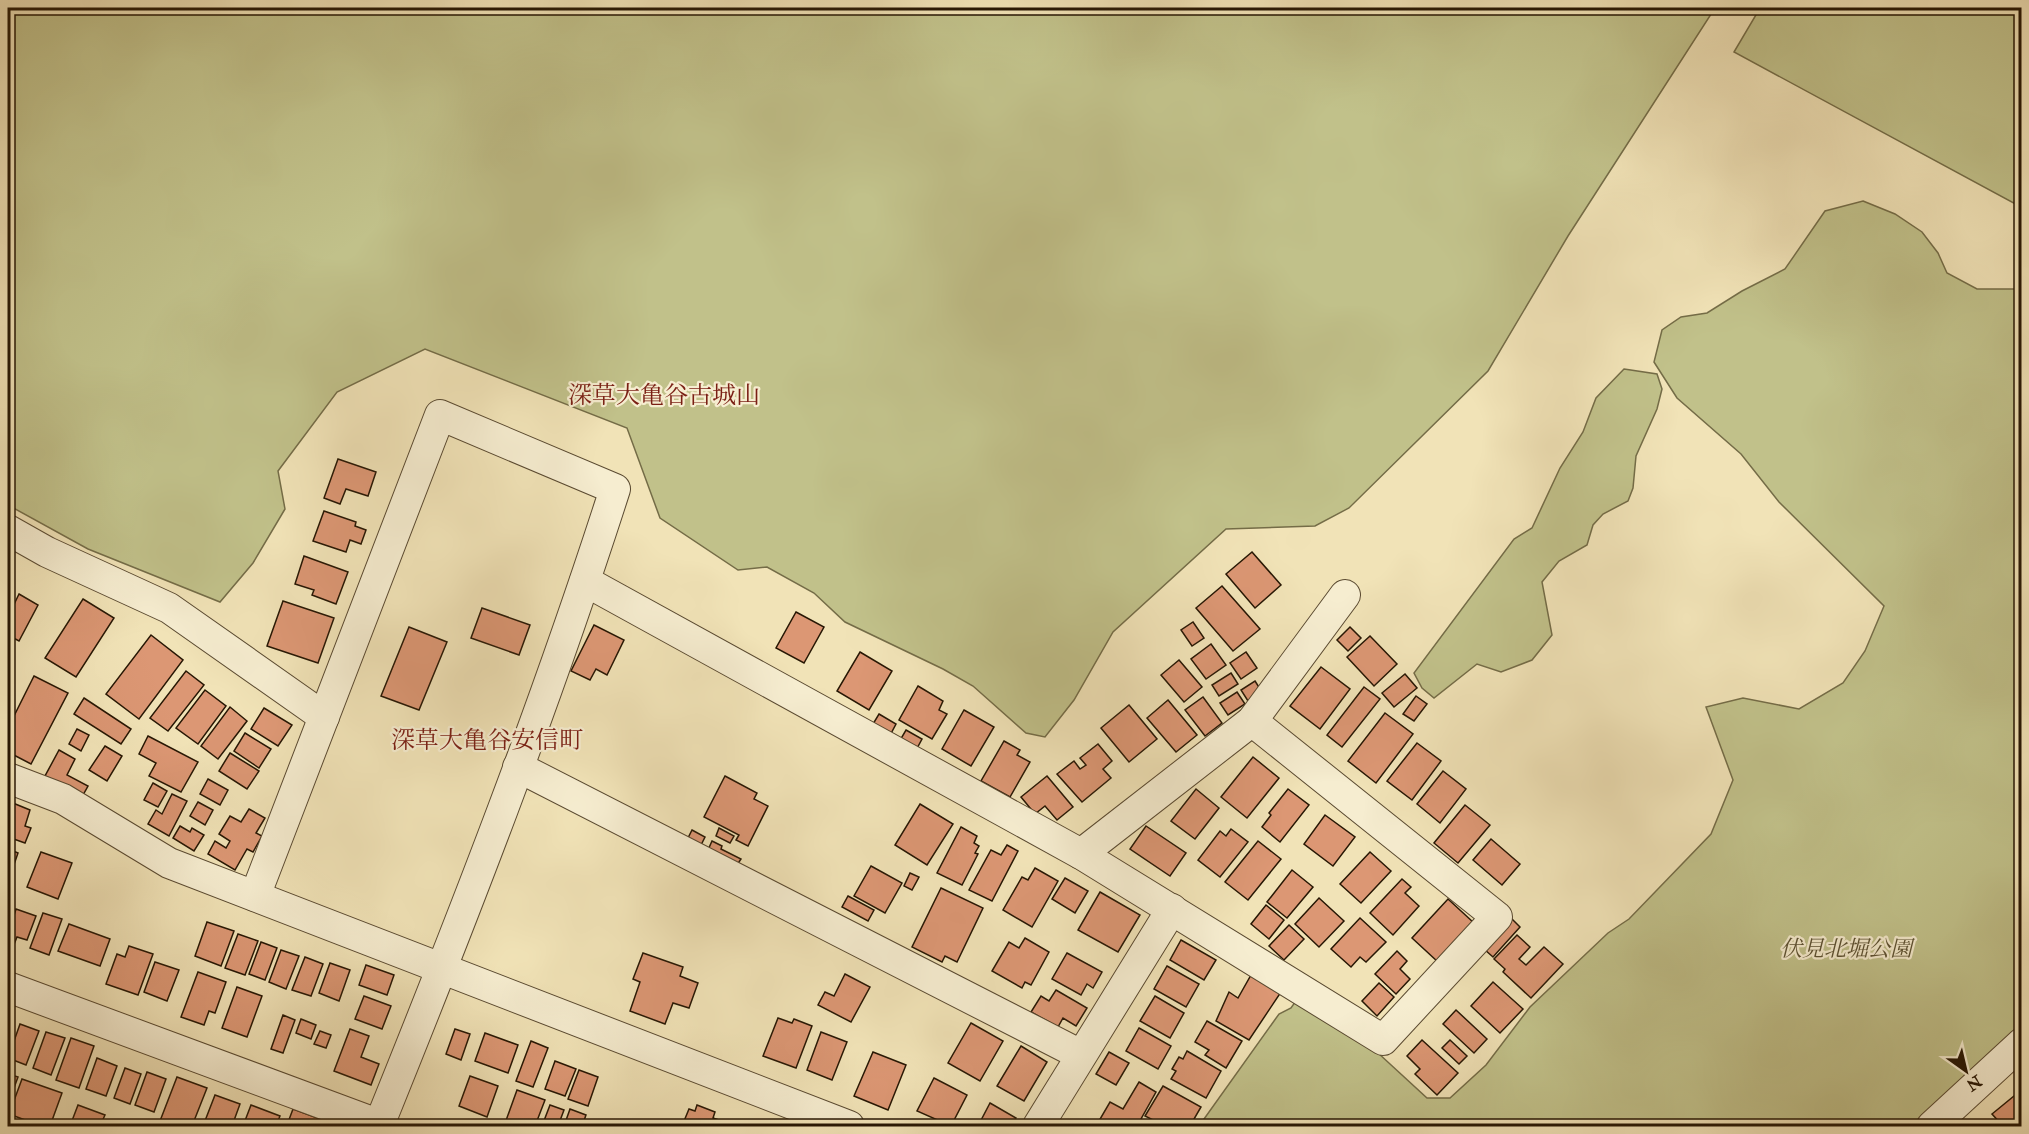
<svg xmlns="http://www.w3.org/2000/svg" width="2029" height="1134" font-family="'IM FELL Double Pica','Noto Serif JP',serif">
<rect width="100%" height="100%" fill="#f1e3b7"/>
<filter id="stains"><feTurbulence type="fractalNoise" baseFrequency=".00333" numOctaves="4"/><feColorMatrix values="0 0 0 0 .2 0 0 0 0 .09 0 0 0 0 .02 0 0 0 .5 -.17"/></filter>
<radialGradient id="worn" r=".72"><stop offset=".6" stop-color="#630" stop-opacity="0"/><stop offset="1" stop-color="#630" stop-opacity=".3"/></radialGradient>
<g fill="#c1c18a" stroke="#746c47" stroke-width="1.5">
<polygon points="8,8 1715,8 1568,236 1488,371 1349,508 1315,526 1226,529 1113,632 1074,700 1045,737 1026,733 973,686 943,669 845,622 814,593 767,567 738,570 660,518 627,428 425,349 337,392 278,471 285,509 253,563 220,602 88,549 8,505"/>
<polygon points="1760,8 2021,8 2021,207 1734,52"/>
<polygon points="1863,201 1895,214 1922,232 1938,253 1947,273 1977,289 2021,289 2022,1024 1911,1126 1199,1126 1279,1014 1291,1008 1298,998 1377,1052 1427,1098 1450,1098 1486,1065 1530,1007 1608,933 1629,919 1711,834 1733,780 1706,707 1743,698 1799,709 1843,683 1865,651 1884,606 1779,502 1741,454 1677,398 1654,362 1662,330 1681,317 1707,313 1742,291 1785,269 1825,211"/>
<polygon points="1624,369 1657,374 1662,389 1657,409 1636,456 1633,488 1628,501 1603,514 1593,525 1587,545 1559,561 1542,582 1552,635 1532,660 1501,672 1477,664 1434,698 1422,688 1414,673 1514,539 1532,528 1560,468 1583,432 1596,398"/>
</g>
<g fill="#dc9774" stroke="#271704" stroke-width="1.5">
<polygon points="338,459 376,472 368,496 346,489 340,504 324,498"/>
<polygon points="324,511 356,522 355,526 366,530 361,544 350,540 346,552 313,541"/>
<polygon points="1252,552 1281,585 1255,608 1226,574"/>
<polygon points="304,556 348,572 336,604 312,595 314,590 295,584"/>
<polygon points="1222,586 1260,629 1233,651 1196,608"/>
<polygon points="19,594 38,605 19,641 8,635 8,617"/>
<polygon points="83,599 114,618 76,677 45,658"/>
<polygon points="283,601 334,618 318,663 267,646"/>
<polygon points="482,608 530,625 519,655 471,638"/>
<polygon points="796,612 824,627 804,663 776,648"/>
<polygon points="1193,622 1204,638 1192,646 1181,630"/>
<polygon points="594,625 624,640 607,675 596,669 590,680 571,671"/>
<polygon points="409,627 447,642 419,710 381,696"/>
<polygon points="1350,627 1361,638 1348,651 1337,640"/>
<polygon points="151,635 183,660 139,719 106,694"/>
<polygon points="1370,636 1397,664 1374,686 1347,657"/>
<polygon points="1211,644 1226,665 1206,679 1191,659"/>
<polygon points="860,652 892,671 869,710 837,691"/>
<polygon points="1246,652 1257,668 1241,679 1230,663"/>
<polygon points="1179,660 1202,687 1184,702 1161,675"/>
<polygon points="1321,667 1350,689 1320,729 1290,706"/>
<polygon points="186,671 204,685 168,731 150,718"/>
<polygon points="1231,673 1238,684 1219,696 1212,685"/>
<polygon points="1405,674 1417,688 1394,707 1382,693"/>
<polygon points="34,676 68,693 31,764 8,752 8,728"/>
<polygon points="1255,681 1262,692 1248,701 1241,690"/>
<polygon points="918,686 943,701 939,710 947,714 932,739 899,720"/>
<polygon points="1364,687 1380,699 1342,747 1327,735"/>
<polygon points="205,690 226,706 198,744 176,728"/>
<polygon points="1237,692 1245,704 1228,715 1220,703"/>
<polygon points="1416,696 1427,704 1414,721 1403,714"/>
<polygon points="1203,697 1222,723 1205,736 1185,710"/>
<polygon points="84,698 131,729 121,744 74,714"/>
<polygon points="1168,700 1197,735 1176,752 1147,718"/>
<polygon points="1129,705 1157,739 1129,762 1101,728"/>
<polygon points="230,707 247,721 218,759 201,746"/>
<polygon points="264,708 292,725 278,746 251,729"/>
<polygon points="964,710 994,727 971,766 942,749"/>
<polygon points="1385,713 1413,734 1376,783 1348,761"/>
<polygon points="879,714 896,724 888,739 870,729"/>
<polygon points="77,729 89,735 81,751 69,744"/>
<polygon points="906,730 922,739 915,752 899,742"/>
<polygon points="245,733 271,749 259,768 234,751"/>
<polygon points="148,736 198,762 181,792 149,776 156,763 139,754"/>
<polygon points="1004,741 1020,750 1017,755 1030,762 1010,797 981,781"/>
<polygon points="1417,743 1441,761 1412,800 1387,781"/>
<polygon points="1098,744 1112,761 1103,769 1111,778 1082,802 1057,774 1074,761 1080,769 1086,765 1080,758"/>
<polygon points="105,746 122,756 107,781 89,770"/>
<polygon points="59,750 75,759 67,775 88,786 83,795 45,776"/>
<polygon points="230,753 259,771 247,789 219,771"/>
<polygon points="1253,757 1279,778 1247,818 1221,797"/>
<polygon points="1443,771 1466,789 1440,823 1417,804"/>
<polygon points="725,776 757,793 754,799 768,806 748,846 736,840 739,835 704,817"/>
<polygon points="1047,776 1073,807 1057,820 1045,806 1035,814 1021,797"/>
<polygon points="208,779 228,790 220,805 200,794"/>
<polygon points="153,783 167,791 158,807 144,800"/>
<polygon points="1196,789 1219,808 1195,839 1171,821"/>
<polygon points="1288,789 1309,805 1280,842 1262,827 1271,815 1269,813"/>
<polygon points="172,794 187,801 169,836 148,824 156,810 162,814"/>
<polygon points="8,801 30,810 25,826 31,828 25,843 8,837"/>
<polygon points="198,802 213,810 205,825 190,816"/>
<polygon points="920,804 953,824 927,865 895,845"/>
<polygon points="1465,805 1490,825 1458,863 1434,843"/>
<polygon points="249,809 265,818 256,833 262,836 253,852 247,849 235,870 208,854 215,841 226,848 230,841 219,834 230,816 241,822"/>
<polygon points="1325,815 1355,837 1333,866 1304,844"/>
<polygon points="180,826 190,832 192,828 204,835 194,851 173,838"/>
<polygon points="1146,826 1186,853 1170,876 1130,849"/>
<polygon points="961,827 977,836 974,843 979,846 975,853 978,854 962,885 937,873"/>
<polygon points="719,828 734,836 730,843 716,836"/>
<polygon points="1231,829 1248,842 1220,877 1198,860 1220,831 1226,836"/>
<polygon points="692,830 705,837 699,849 686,842"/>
<polygon points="1491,839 1520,864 1502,885 1473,860"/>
<polygon points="712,841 722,846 721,849 741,859 737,865 708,850"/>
<polygon points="1258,841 1281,859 1248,900 1225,882"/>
<polygon points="1007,845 1018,851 992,901 969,890 991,850 1001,855"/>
<polygon points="8,849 18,853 8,882"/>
<polygon points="41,852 72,863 58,899 27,887"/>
<polygon points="1370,852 1391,871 1361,903 1340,884"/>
<polygon points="871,866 902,883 885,913 854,896"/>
<polygon points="1035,868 1058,881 1032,927 1003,910 1022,877 1028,880"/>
<polygon points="1292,870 1313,887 1287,918 1267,902"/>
<polygon points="910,873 919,877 912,890 904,886"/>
<polygon points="1065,878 1088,891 1075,913 1052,899"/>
<polygon points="1402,879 1411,887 1405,893 1419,906 1393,935 1370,913"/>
<polygon points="941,888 983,908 957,962 945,956 942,962 912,947"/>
<polygon points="1100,892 1140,915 1118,952 1078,930"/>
<polygon points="848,896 874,910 868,921 842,907"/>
<polygon points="1319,898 1344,921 1319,947 1295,924"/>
<polygon points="1448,899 1474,923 1438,962 1412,938"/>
<polygon points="1266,905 1284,920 1269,939 1251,924"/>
<polygon points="16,909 36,916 27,940 17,937 9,957 8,924 11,925"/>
<polygon points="43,913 62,919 49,955 30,948"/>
<polygon points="1360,918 1386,942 1366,962 1360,957 1351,967 1331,949"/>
<polygon points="1512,919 1520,927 1493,957 1484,949"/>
<polygon points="207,922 234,931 221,966 195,956"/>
<polygon points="69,924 110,939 100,966 58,951"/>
<polygon points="1289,925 1304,939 1284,960 1269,946"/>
<polygon points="238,934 258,941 245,975 225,968"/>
<polygon points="1517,935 1530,947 1519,959 1526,965 1544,947 1563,964 1531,998 1503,972 1505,969 1494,959"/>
<polygon points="1025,938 1049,952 1031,985 1025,982 1022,988 992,971 1009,942 1019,948"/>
<polygon points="1181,940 1216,960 1204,980 1170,960"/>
<polygon points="261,942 277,948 265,980 249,974"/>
<polygon points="129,946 153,954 138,995 106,984 117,954 125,957"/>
<polygon points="281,950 299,956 286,989 269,982"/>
<polygon points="1397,951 1407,961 1400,969 1410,979 1396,994 1375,974"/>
<polygon points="643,953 683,967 680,976 698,983 689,1008 673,1003 665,1024 630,1011 640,982 633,979"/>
<polygon points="1067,953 1102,972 1093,988 1087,984 1081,995 1052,979"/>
<polygon points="305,957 323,964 311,996 292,990"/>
<polygon points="155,962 179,970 167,1001 144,992"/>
<polygon points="330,963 350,970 339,1001 319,993"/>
<polygon points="366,965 394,975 387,995 359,985"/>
<polygon points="1167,966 1199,984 1186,1007 1154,989"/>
<polygon points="198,972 226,982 215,1013 209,1011 204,1025 181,1017"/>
<polygon points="845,974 870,987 851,1022 818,1005 825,992 834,996"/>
<polygon points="1251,975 1281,992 1249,1040 1216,1021 1229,992 1238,998"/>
<polygon points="1493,982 1523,1009 1500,1033 1471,1006"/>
<polygon points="1379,983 1394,997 1377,1016 1362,1001"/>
<polygon points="237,987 262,996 247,1037 222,1028"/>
<polygon points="1056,990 1087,1008 1076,1026 1063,1018 1058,1027 1031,1012 1041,996 1049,1001"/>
<polygon points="364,996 391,1006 382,1029 355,1019"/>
<polygon points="1155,996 1184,1013 1170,1038 1140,1021"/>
<polygon points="1456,1010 1487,1039 1474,1053 1443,1024"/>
<polygon points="283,1015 295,1020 283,1053 271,1049"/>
<polygon points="778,1018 792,1023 794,1019 812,1026 796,1068 763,1056"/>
<polygon points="301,1019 316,1025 311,1039 296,1033"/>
<polygon points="1207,1021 1242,1041 1226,1068 1205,1055 1209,1050 1195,1042"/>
<polygon points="971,1023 1003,1041 980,1081 948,1063"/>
<polygon points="20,1024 39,1031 26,1065 8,1058"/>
<polygon points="1139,1028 1171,1046 1158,1069 1126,1051"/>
<polygon points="350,1029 369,1036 361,1057 379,1064 371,1085 334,1071"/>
<polygon points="455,1029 470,1034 461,1060 446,1054"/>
<polygon points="320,1031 331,1035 326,1048 314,1044"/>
<polygon points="46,1032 65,1038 51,1075 33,1068"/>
<polygon points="821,1032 847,1042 832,1080 807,1070"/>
<polygon points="485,1033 518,1045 508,1073 475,1061"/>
<polygon points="71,1038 94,1046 79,1088 56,1080"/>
<polygon points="1422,1040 1458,1073 1437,1095 1415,1074 1420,1069 1407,1056"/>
<polygon points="1450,1040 1467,1056 1459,1064 1442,1048"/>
<polygon points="531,1041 548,1048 533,1087 516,1081"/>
<polygon points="1021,1046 1047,1062 1024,1101 997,1086"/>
<polygon points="1187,1051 1221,1071 1206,1098 1171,1079 1176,1071 1172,1069 1179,1057 1183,1059"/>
<polygon points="873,1052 906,1065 888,1110 854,1096"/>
<polygon points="1109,1052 1129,1063 1116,1085 1096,1074"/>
<polygon points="97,1058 117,1066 106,1096 86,1089"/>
<polygon points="555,1061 576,1069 565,1096 545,1089"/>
<polygon points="125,1068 141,1074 130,1104 114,1098"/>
<polygon points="579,1070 598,1077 588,1106 568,1099"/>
<polygon points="147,1072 166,1079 154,1112 135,1105"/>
<polygon points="8,1074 18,1077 8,1104"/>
<polygon points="470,1076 498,1086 487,1117 459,1106"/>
<polygon points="177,1077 207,1088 192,1126 176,1126 160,1121"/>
<polygon points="934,1078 967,1095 951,1126 917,1111"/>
<polygon points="22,1079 62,1093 50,1126 41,1126 9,1114"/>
<polygon points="1139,1082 1156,1092 1141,1119 1154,1126 1096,1126 1110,1102 1123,1109"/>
<polygon points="1163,1086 1201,1107 1190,1126 1165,1126 1145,1116"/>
<polygon points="517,1090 545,1100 535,1126 504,1126"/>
<polygon points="215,1095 240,1104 232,1126 203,1126"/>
<polygon points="2014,1096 2022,1105 2022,1126 2003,1126 1992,1114"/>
<polygon points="990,1103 1016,1118 1011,1126 978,1126"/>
<polygon points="78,1105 105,1115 100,1126 70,1126"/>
<polygon points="251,1105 280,1116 276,1126 243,1126"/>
<polygon points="550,1105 564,1110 558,1126 542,1126"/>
<polygon points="697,1105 715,1112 713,1118 719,1120 717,1126 682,1126 689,1109 695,1111"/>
<polygon points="293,1109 320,1119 317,1126 287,1125"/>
<polygon points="570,1109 586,1115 582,1126 564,1126"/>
<polygon points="8,1118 31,1126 8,1126"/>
</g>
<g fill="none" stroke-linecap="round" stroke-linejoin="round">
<g stroke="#5a4a31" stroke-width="32">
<g id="minor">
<polyline points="8,530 47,552 169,608 324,717"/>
<polyline points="585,581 1081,854 1383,1040 1497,917 1252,721"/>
<polyline points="518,767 1081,1055"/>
<polyline points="8,778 63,799 169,863 849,1126"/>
<polyline points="1081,854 1252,721 1345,595"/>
<path d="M 255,896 L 440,415 L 615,489 C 546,704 464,915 379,1125"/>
<polyline points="8,987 383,1126"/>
<polyline points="1038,1126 1172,909"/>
<polyline points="1932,1126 2022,1043"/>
</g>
</g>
<use href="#minor" stroke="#f6edd0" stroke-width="30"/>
</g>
<g text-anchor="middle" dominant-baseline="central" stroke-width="4.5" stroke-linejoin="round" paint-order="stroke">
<g font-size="22" font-style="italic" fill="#5d5233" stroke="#f6edd0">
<text x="1846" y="949">伏見北堀公園</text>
</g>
<g font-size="24" fill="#7a1f14" stroke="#f6edd0">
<text x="664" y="395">深草大亀谷古城山</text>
<text x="487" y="740">深草大亀谷安信町</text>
</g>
</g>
<rect width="2029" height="1134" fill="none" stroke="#f1e3b7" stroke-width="30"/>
<rect x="9" y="9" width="2011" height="1116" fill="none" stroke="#271704" stroke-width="3"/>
<rect x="15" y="15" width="1999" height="1104" fill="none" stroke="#271704" stroke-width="1.5"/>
<g transform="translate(1966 1071) rotate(146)" stroke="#f6edd0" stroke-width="4.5" paint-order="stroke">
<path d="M0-4.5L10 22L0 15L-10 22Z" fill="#271704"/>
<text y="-9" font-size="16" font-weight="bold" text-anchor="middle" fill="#271704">N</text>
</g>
<rect width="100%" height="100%" filter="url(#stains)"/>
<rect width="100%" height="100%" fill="url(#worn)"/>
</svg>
